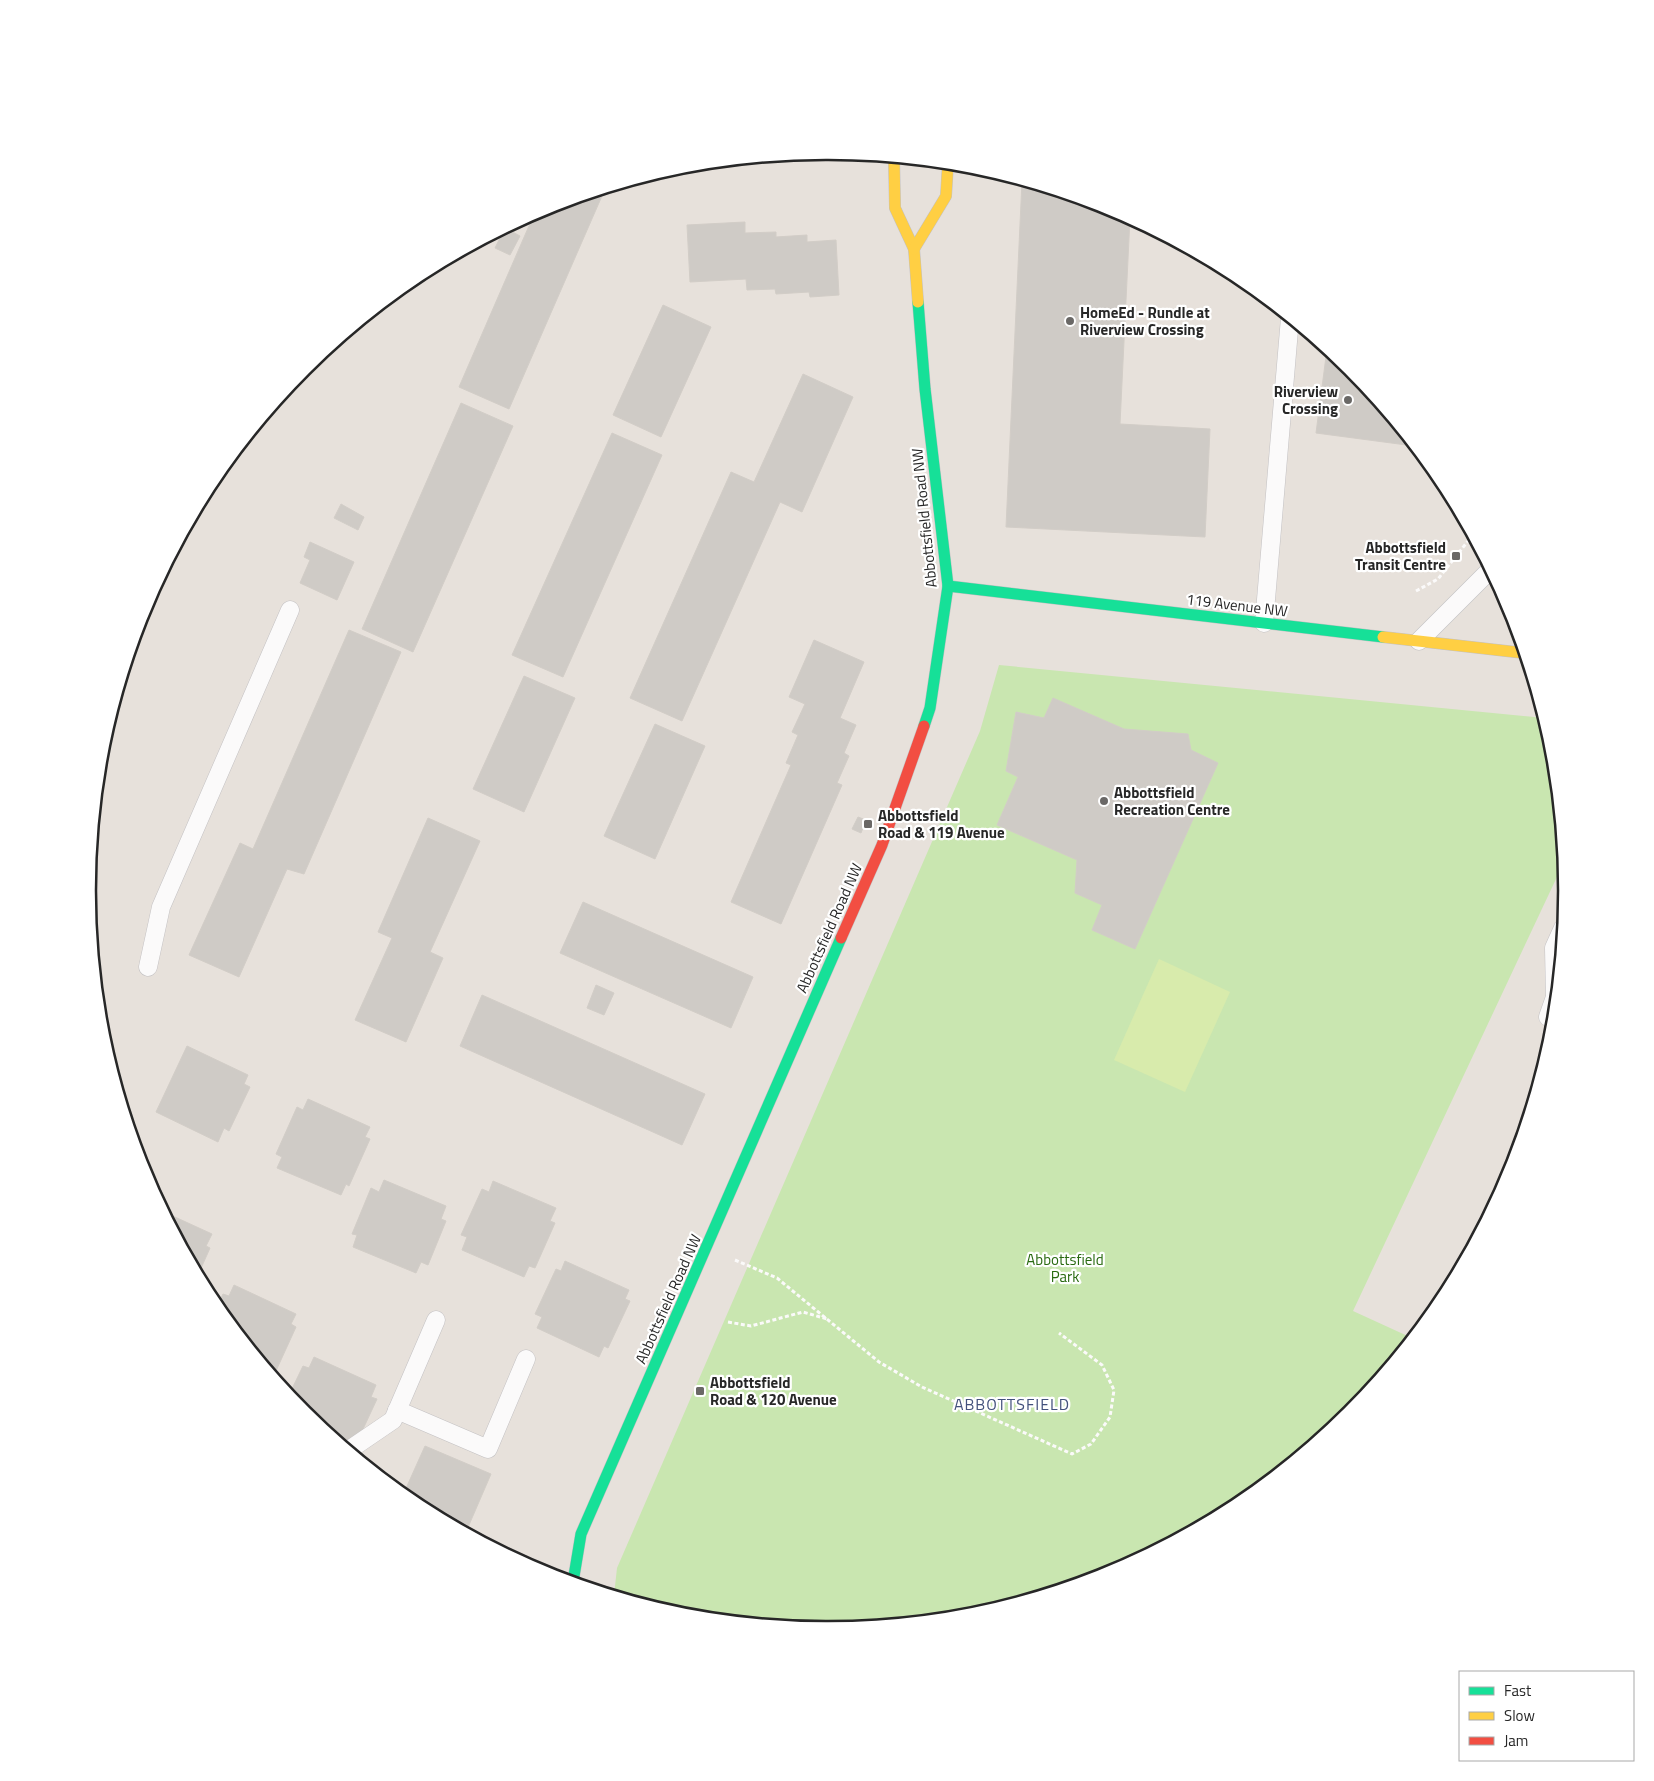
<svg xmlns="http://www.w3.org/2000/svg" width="1654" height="1781" font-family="'Titillium Web',sans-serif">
<rect width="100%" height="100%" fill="#e7e1db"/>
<polygon fill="#c9e6b0" points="999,665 1544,718 1552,747 1564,862 1353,1311 1412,1338 1350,1414 1238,1506 1110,1574 971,1616 827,1630 682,1616 614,1595 617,1568 980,731"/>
<polygon fill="#d8ebac" points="1159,959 1230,992 1185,1092 1114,1060"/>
<g fill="#cfcbc6" stroke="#d2cdc7">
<polygon points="1022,181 1110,207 1130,218 1120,424 1210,429 1205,537 1006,527"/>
<polygon points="605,189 509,409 459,387 535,212 544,207"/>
<polygon points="745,222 745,233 776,232 776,237 807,235 807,242 836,240 839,295 810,297 809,292 776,294 775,289 747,290 746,279 690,282 687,225"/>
<polygon points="505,228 520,236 510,255 495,248"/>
<polygon points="663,305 711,327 661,437 613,415"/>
<polygon points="1327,349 1350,368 1414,446 1316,433"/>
<polygon points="803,374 853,397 802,512 780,502 682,721 630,698 731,472 754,482"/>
<polygon points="461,403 513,426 413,652 362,629"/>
<polygon points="612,433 662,455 563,677 512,655"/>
<polygon points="341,504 364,517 358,530 334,518"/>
<polygon points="310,542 354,562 337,600 300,583 310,560 304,557"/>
<polygon points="349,630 401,652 304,874 287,869 239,977 189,955 240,843 253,849"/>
<polygon points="814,640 864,662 840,718 856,725 844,753 849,756 837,783 842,785 781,924 731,902 791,765 786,763 798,735 792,732 805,704 789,697"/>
<polygon points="524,676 575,698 524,812 473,789"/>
<polygon points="1053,698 1124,729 1188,734 1191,750 1218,763 1135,949 1092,930 1102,905 1075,893 1077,860 997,825 1018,777 1006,771 1016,712 1044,718"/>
<polygon points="655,724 705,746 655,859 604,836"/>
<polygon points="858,817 866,820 861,833 852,829"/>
<polygon points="428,818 480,841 430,952 443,958 406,1042 355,1020 392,938 378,932"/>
<polygon points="583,902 753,977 731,1028 560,953"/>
<polygon points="596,985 614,993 604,1015 587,1008"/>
<polygon points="482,995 705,1094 682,1145 460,1046"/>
<polygon points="187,1046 248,1075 244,1084 250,1087 229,1131 224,1128 218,1142 156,1112"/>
<polygon points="308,1099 370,1127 365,1137 370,1139 349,1186 346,1184 341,1195 277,1168 282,1157 276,1154 297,1107 303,1110"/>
<polygon points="384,1180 446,1206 441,1219 446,1221 428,1265 421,1262 416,1273 353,1247 357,1235 352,1234 371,1188 379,1192"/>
<polygon points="493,1181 556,1208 550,1221 555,1223 535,1268 529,1266 524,1277 462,1250 467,1237 461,1235 482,1189 489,1192"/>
<polygon points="164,1212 212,1234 206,1246 210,1248 198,1275"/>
<polygon points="565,1261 629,1290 625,1299 630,1301 608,1348 604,1346 599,1357 537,1328 542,1317 535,1314 556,1269 561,1271"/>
<polygon points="234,1285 296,1314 291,1324 296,1327 275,1373 271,1373 217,1307 223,1294 229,1296"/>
<polygon points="314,1357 376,1385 371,1397 377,1399 357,1442 347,1449 304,1413 289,1395 303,1366 309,1368"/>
<polygon points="425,1446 491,1474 466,1532 416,1505 403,1495"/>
</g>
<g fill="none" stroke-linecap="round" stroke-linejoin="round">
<g stroke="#c3c1c3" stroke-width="19">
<g id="lane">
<polyline points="1264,623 1290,318"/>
<polyline points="1419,641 1490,570"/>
<polyline points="148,967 161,907 290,610"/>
<polyline points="1548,1017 1555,997 1554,948 1563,928"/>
<polyline points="397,1410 488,1449 526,1359"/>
<polyline points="349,1450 393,1420 436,1320"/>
</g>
</g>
<g stroke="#c3c1c3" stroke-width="12">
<g id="fast">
<polyline points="918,302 925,389 948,586 930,708 924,726"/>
<polyline points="948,586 1383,637"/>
<polyline points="573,1582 581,1534 841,938"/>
</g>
</g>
<g stroke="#c3c1c3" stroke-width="12">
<g id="slow">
<polyline points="894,158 895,208 914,249 918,302"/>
<polyline points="914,249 946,196 948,163"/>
<polyline points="1383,637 1524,653"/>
</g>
</g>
<g stroke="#c3c1c3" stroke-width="12">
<polyline id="jam" points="841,938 882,845 924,726"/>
</g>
<g stroke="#fbfafa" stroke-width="3" stroke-dasharray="4 2.5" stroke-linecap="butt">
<polyline points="1416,591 1438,579 1472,536"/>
<polyline points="1466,1257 1477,1229 1480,1230"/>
<polyline points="735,1260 777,1278 879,1362 922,1387 1072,1454 1091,1444 1110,1417 1114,1390 1102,1365 1059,1333"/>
<polyline points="728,1322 751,1326 803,1312 827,1319"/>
</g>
<use href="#lane" stroke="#fbfafa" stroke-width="18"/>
<use href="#fast" stroke="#16e098" stroke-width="11"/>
<use href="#slow" stroke="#ffcf43" stroke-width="11"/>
<use href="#jam" stroke="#f24e42" stroke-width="11"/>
</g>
<g fill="#6a6866" stroke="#fff" stroke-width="2">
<circle cx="1070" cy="321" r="5"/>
<circle cx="1348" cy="400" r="5"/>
<rect x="1451" y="551" width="10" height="10" rx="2.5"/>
<circle cx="1104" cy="801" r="5"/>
<rect x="863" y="819" width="10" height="10" rx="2.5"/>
<rect x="695" y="1386" width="10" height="10" rx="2.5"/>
</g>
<g text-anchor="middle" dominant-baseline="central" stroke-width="4.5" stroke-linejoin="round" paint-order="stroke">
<g font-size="15" font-weight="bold" fill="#272727" stroke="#fff" text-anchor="start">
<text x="1080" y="312">HomeEd - Rundle at<tspan x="1080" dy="17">Riverview Crossing</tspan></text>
<text x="1338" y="391" text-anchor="end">Riverview<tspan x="1338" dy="17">Crossing</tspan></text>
<text x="1446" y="547" text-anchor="end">Abbottsfield<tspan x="1446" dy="17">Transit Centre</tspan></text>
<text x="1114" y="792">Abbottsfield<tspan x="1114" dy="17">Recreation Centre</tspan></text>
<text x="878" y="815">Abbottsfield<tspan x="878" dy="17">Road &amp; 119 Avenue</tspan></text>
<text x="710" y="1382">Abbottsfield<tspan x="710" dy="17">Road &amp; 120 Avenue</tspan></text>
</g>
<g font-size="15" fill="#272727" stroke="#fff">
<text transform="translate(924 518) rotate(-96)">Abbottsfield Road NW</text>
<text transform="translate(1237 605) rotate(7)">119 Avenue NW</text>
<text transform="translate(829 928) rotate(-66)">Abbottsfield Road NW</text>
<text transform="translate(668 1299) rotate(-66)">Abbottsfield Road NW</text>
</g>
<g font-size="15" fill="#296a11" stroke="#fff">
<text x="1065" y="1259">Abbottsfield<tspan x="1065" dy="17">Park</tspan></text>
</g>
<g font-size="16" letter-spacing="1" fill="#43517c" stroke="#fff">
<text x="1012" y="1404">ABBOTTSFIELD</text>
</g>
</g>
<path d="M0 0H1654V1781H0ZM826 160H828A730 730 0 0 1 1558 890V891A730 730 0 0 1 828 1621H826A730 730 0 0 1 96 891V890A730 730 0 0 1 826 160Z" fill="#fff" fill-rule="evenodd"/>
<path fill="none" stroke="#272727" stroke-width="2.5" d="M826 160H828A730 730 0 0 1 1558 890V891A730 730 0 0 1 828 1621H826A730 730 0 0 1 96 891V890A730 730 0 0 1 826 160Z"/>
<rect x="1459" y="1671" width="175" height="90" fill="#ffffff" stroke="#a9a9a9"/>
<rect x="1469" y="1687" width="25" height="8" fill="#16e098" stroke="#a9a9a9"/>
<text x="1504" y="1696" font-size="15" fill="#272727">Fast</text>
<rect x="1469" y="1712" width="25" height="8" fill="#ffcf43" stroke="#a9a9a9"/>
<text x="1504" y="1721" font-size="15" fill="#272727">Slow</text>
<rect x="1469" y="1737" width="25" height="8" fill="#f24e42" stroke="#a9a9a9"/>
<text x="1504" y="1746" font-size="15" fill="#272727">Jam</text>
</svg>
